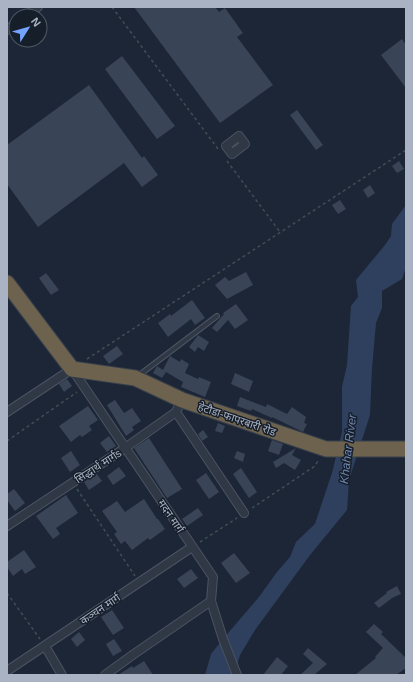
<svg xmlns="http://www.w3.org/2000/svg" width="413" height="682" font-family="Helvetica,'Noto Sans Devanagari',sans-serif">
<rect width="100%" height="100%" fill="#1d2636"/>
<polygon fill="#2f405f" points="406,205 406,267 402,279 382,291 382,308 376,323 372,368 370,415 349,480 347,510 310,555 255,630 240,655 234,675 205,675 211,654 223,639 259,597 277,572 290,557 296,542 315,524 332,473 342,432 342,387 347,365 351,306 358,297 356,280 385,245 391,236 392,224"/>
<g fill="#394457">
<polygon points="134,7 215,7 219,12 225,8 243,33 237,37 273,85 220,123"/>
<polygon points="402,39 406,45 406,88 381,55"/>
<polygon points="122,56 175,126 157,139 105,69"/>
<polygon points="89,85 142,158 144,156 158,175 142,187 124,163 38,227 7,184 7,145"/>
<polygon points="297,110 323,145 316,150 290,115"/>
<polygon points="399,161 404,169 397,173 392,166"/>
<polygon points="370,185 375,193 368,198 363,190"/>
<polygon points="340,200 346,209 338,214 332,205"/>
<polygon points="246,272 253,285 227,299 215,285 225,277 229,281"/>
<polygon points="46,273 59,290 51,295 39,278"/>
<polygon points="192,300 205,318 195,325 191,319 168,337 158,323 170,314 171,316"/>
<polygon points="236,304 248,320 235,329 228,320 217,332 212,328 224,314 223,313"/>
<polygon points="198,335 209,342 204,351 198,347 195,352 189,347"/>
<polygon points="117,346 123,354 109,364 103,356"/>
<polygon points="170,356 180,362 181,359 189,364 185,373 198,379 199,377 211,382 205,397 181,387 183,382 166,372 162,378 153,373 157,366 163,370"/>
<polygon points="235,373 253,381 249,392 231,384"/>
<polygon points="67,379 72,386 64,392 59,384"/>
<polygon points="240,397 266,407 267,404 287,414 292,407 306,417 304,423 307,424 303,432 272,417 272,418 252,409 251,411 237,406"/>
<polygon points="115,400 124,413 132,408 141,421 132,427 134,430 126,436 107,405"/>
<polygon points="88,406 98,420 89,426 92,430 82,437 80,435 71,442 59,426"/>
<polygon points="218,423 225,426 222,433 215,431"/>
<polygon points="203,430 208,437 202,441 198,434"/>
<polygon points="109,436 116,446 107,452 100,443"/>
<polygon points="149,438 182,489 167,498 134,448"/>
<polygon points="272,440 283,444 279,455 268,451"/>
<polygon points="296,448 292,455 301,460 295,470 284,463 276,468 273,462"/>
<polygon points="71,451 80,465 70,472 61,458"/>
<polygon points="237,451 245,454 243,462 234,458"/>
<polygon points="119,467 126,476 113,485 107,476"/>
<polygon points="241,468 257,492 249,498 233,474"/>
<polygon points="96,473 102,481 89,490 84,482"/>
<polygon points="206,473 219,492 209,499 196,480"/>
<polygon points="14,489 25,503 15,511 7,500 7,494"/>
<polygon points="66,495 78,513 56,528 60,534 53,539 36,516"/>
<polygon points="144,499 157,519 158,519 165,529 150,540 148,538 132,550 125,541 121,544 114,534 117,532 102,511 117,501 125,512"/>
<polygon points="198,508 203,515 187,526 182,519"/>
<polygon points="24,550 36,567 25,574 22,569 13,576 7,567 7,562"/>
<polygon points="234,553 250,573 236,583 221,563"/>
<polygon points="191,569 198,578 184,588 177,579"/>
<polygon points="397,586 401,594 392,598 379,608 374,603 387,593 386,592"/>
<polygon points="112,610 124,628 113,635 101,617"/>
<polygon points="374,624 383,632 381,634 406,658 406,668 396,675 355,675 376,658 375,657 383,648 366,632"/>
<polygon points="79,632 85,640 77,647 71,639"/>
<polygon points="114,639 122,651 113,656 106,644"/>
<polygon points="308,648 327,664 314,675 300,675 313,663 303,654"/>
<polygon points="277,657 288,666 281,675 263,675"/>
<polygon points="144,661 153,675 118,675 132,666 133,668"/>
</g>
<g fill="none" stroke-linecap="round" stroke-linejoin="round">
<g stroke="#4b5362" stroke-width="6">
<polyline id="lane" points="138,376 217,316"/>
</g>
<g stroke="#4b5362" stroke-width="10">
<g id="street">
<polyline points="26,16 38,7"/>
<polyline points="7,30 16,23"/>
<polygon points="239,136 245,144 232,154 226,146"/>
<polyline points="7,412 72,369 213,577 211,601 223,639 237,675"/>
<polyline points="176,412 244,513"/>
<polyline points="7,526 125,448 176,412 182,400"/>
<polyline points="45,646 62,675"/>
<polyline points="7,671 192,547"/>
<polyline points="105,675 134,654 211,601"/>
</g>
</g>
<g stroke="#38404d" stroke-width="17">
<polyline id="highway" points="7,283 72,369 135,378 182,400 326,449 406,449"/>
</g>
<g stroke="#3c5054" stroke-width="1.5" stroke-dasharray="3 3" stroke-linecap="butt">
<polyline points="112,7 218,149"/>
<polyline points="227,161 280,232"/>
<polyline points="87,359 406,150"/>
<polyline points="7,441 77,392"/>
<polyline points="77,489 135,576"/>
<polyline points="252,508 315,466 319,459"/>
<polyline points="200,542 237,518"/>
<polyline points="7,593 40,639"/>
</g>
<use href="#lane" stroke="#303846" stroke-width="4"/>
<use href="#street" stroke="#303846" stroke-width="8"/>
<use href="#highway" stroke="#6d624d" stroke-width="15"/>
</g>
<g text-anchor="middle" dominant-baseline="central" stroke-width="3" stroke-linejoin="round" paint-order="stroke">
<g font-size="11" fill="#aab3c4" stroke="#161e2a">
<text transform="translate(237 419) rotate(19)">हेटौडा-फापरबारी रोड</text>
<text transform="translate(98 466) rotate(-33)">सिद्धार्थ मार्गs</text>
<text transform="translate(171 516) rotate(56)">मदन मार्ग</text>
<text transform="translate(100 609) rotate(-34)">कञ्चन मार्ग</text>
</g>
<g font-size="12" font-style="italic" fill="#7087af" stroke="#161e2a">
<text transform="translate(348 449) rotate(-83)">Khahar River</text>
</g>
</g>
<rect width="413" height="682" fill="none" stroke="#aab3c4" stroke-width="16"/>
<g transform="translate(28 28) rotate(53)"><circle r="19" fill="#161e2a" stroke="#515a68"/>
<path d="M0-3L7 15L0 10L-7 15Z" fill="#74a3fe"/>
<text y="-6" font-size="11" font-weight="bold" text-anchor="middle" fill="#aab3c4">N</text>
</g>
</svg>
